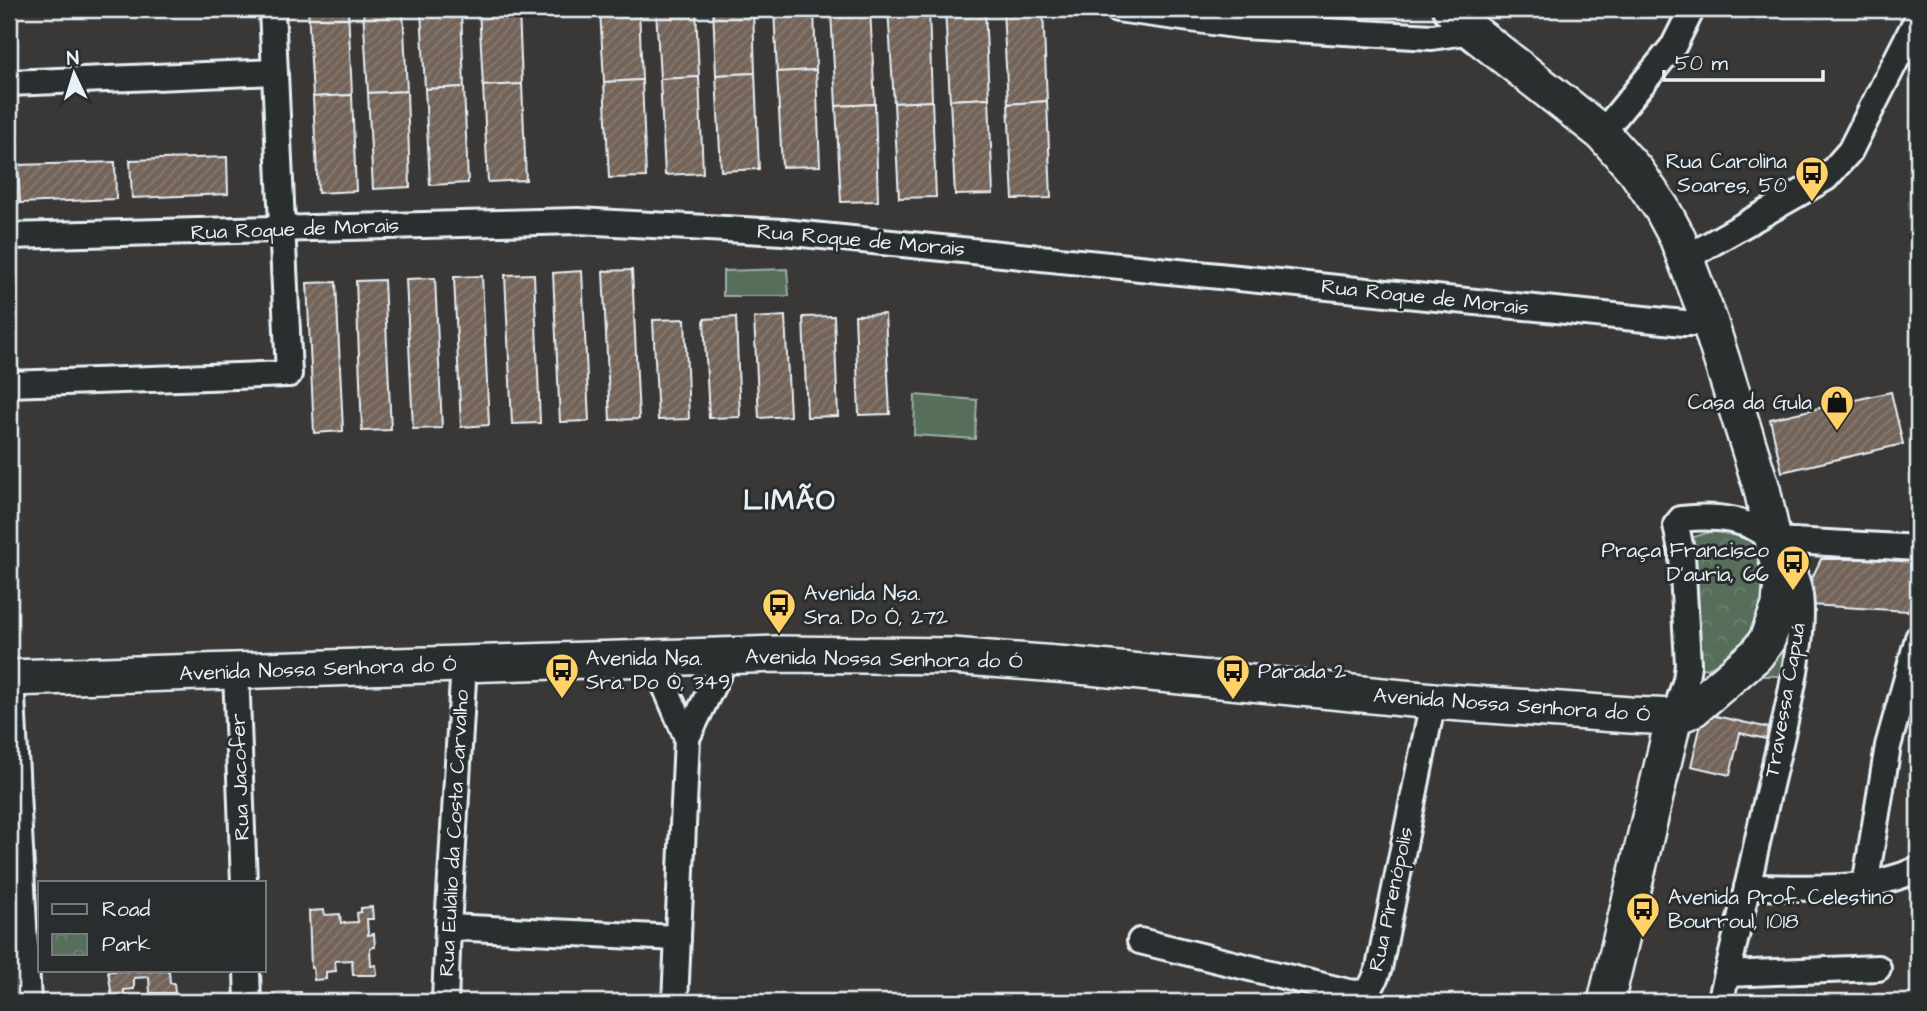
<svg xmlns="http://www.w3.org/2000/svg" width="1927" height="1011" font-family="'Architects Daughter',sans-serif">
<defs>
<pattern id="park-crowns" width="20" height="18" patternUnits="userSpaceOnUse" patternTransform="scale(1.75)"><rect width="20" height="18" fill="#566e5a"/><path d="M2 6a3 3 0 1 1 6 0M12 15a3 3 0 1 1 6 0" fill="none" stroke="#6e8372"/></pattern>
<pattern id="building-hatch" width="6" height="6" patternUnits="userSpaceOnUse" patternTransform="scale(1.75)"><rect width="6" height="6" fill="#736459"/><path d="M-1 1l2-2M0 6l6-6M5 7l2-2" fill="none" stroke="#877b72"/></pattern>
</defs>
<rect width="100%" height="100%" fill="#393837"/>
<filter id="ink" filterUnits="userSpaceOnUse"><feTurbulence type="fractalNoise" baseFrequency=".0143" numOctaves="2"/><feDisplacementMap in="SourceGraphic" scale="14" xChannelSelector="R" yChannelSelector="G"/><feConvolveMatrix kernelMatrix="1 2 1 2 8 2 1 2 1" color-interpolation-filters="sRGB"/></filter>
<g filter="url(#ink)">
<g fill="url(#park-crowns)" stroke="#9fb0a9" stroke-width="2">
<polygon points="1713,531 1751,532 1773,552 1755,639 1707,669 1694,666 1688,558 1691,538"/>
<polygon points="1797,603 1782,676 1742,676"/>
</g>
<g fill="#566e5a" stroke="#9fb0a9" stroke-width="2">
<polygon points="787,269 789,296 723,296 723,271"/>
<polygon points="915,395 977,400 975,439 914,435"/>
</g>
<g fill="url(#building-hatch)" stroke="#e8f1f8" stroke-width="2">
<polygon points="308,9 348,9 352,95 313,97"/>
<polygon points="363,9 403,9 407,91 368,93"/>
<polygon points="421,9 461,9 464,87 425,89"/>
<polygon points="479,9 519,9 522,84 483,86"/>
<polygon points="600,9 639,9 642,80 604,82"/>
<polygon points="656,9 696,9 699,77 660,79"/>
<polygon points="713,9 753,9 755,73 716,75"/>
<polygon points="774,9 814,9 816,70 777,72"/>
<polygon points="870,9 875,104 836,106 831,11"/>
<polygon points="888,9 929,9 932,101 894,103"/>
<polygon points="945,9 985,9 989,98 950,100"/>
<polygon points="1003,9 1043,9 1047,101 1008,104"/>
<polygon points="816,70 820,166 782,167 777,72"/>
<polygon points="755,73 759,169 721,171 716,75"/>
<polygon points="699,77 703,173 665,175 660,79"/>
<polygon points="642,80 646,177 609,178 604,82"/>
<polygon points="522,84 526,180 488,182 483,86"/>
<polygon points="464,87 468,183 430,185 425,89"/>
<polygon points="407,91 410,187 373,189 368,93"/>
<polygon points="352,95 356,191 318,193 313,97"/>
<polygon points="989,98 993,194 955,195 950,100"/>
<polygon points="932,101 936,197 899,198 894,103"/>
<polygon points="1047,101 1051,198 1013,199 1008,104"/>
<polygon points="875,104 878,201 841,202 836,106"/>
<polygon points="227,157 228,194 132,198 130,160"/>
<polygon points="115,162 116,199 20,203 18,165"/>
<polygon points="632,270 639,419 610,420 603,271"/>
<polygon points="582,271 589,421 560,422 553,273"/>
<polygon points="534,274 540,423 512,424 505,275"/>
<polygon points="482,276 489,425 461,427 454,277"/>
<polygon points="435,278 442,428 413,429 406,279"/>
<polygon points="384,280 391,430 362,431 356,281"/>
<polygon points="336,282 343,431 314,433 307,283"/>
<polygon points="885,314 890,414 859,415 855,315"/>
<polygon points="785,316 790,416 759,418 754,318"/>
<polygon points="834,316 838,416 807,417 803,317"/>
<polygon points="736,317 740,417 709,418 704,319"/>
<polygon points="685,319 689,419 658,420 653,320"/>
<polygon points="1891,392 1903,444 1782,472 1770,419"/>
<polygon points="1821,559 1914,559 1918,567 1918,582 1908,611 1810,605 1812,578"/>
<polygon points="1707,714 1769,728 1766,739 1740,733 1730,775 1691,766 1702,720"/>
<polygon points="372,907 373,919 367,919 368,935 374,934 375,947 370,948 371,966 376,965 377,975 353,975 352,960 335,961 336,971 326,972 326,979 314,980 313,968 311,968 309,911 324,910 325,915 340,914 341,923 358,922 357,913 361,912 361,908"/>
<polygon points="108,971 169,971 170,983 174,983 175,993 150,993 149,977 134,978 134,989 124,990 124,996 112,997"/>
<polygon points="301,992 302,1002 273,1002 273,993"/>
</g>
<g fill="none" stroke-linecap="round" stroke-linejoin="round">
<g stroke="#e8f1f8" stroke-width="30">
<g id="minor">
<polyline points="1117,9 1242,26 1432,37 1472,31"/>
<polyline points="9,83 274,72"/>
<polyline points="1602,133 1674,45 1692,9"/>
<polyline points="9,236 578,221 783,232 1684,323 1710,323"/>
<polyline points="1686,258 1826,178 1850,151 1918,17"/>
<polyline points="9,384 289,374 272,9"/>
<polyline points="1774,540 1918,548"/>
<polyline points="647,658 665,686 687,738"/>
<polyline points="236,671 244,883"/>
<polyline points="11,678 28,1002"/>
<path d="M 1674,717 L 1686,680 L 1688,664 L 1682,555 L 1676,525 L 1681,519 C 1737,512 1781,527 1798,585 C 1811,630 1779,745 1768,794 C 1752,864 1738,933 1720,1002"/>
<polyline points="1865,886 1888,746 1918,638"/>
<path d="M 1747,887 C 1804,887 1865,894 1918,869"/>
<polyline points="448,927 678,938"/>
<path d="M 1140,941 L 1348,992 C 1370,995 1372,987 1379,968 L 1433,701"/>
<polyline points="247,971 248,1002"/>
<polyline points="1727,974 1878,968"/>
<polyline points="445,1002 448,927 464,664"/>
<polyline points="675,1002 687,738 727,656"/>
</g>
</g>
<g stroke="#e8f1f8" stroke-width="40">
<g id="secondary">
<polyline points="9,678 779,654 952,656 1069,665 1433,701 1630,715 1674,717 1693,709 1756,655 1767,640 1780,606 1782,581 1762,489 1710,323 1677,237 1662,209 1636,171 1602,133 1472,31 1451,9"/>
<polyline points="1606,1002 1674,717"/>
</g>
</g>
<use href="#minor" stroke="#2a2d2e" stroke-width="24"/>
<use href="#secondary" stroke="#2a2d2e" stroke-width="35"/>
</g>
</g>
<defs>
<g id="bus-pin" transform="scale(1.75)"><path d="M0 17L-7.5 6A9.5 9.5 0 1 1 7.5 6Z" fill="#ffd166" stroke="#2a2d2e"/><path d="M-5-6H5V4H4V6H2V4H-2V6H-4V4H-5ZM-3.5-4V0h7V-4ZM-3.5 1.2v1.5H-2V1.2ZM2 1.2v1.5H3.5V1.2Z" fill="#111"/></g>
<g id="shop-pin" transform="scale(1.75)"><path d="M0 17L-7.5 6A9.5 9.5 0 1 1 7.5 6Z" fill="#ffd166" stroke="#2a2d2e"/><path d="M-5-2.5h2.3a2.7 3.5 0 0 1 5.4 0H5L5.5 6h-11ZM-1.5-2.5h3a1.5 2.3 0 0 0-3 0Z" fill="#111"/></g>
</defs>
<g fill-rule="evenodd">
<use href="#bus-pin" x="1812" y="173"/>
<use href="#shop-pin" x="1837" y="402"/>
<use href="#bus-pin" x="1793" y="562"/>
<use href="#bus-pin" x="779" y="605"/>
<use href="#bus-pin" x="562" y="670"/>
<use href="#bus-pin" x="1233" y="671"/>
<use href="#bus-pin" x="1643" y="909"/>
</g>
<g text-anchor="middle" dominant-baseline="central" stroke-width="6" stroke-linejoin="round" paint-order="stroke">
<g font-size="21" fill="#e8f1f8" stroke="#2a2d2e" text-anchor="start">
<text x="1787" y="161" text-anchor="end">Rua Carolina<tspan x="1787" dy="24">Soares, 50</tspan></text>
<text x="1812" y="402" text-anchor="end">Casa da Gula</text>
<text x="1769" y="550" text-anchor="end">Praça Francisco<tspan x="1769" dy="24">D'auria, 66</tspan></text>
<text x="804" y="593">Avenida Nsa.<tspan x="804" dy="24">Sra. Do Ó, 272</tspan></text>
<text x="586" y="658">Avenida Nsa.<tspan x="586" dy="24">Sra. Do Ó, 349</tspan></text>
<text x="1258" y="671">Parada 2</text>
<text x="1668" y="897">Avenida Prof. Celestino<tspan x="1668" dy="24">Bourroul, 1018</tspan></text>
</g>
<g font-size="21" fill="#e8f1f8" stroke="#2a2d2e">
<text transform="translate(295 229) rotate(-2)">Rua Roque de Morais</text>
<text transform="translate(861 240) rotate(5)">Rua Roque de Morais</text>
<text transform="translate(1425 297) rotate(6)">Rua Roque de Morais</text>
<text transform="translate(884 659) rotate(1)">Avenida Nossa Senhora do Ó</text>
<text transform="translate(318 669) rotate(-2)">Avenida Nossa Senhora do Ó</text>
<text transform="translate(1785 700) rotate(-80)">Travessa Capuá</text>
<text transform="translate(1512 705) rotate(4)">Avenida Nossa Senhora do Ó</text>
<text transform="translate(240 777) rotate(-92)">Rua Jacofer</text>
<text transform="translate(454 833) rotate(-87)">Rua Eulálio da Costa Carvalho</text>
<text transform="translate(1391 899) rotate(-78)">Rua Pirenópolis</text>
</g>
<g font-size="28" font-weight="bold" letter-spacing="2" fill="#e8f1f8" stroke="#2a2d2e">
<text x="790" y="500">LIMÃO</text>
</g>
</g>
<rect width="1927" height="1011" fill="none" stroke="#2a2d2e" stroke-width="35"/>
<rect x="18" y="18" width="1892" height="976" fill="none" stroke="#e8f1f8" stroke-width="2.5" filter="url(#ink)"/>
<rect x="38" y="881" width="228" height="91" fill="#2a2d2e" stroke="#767b7f" stroke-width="2"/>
<rect x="52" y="904" width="35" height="10" fill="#2a2d2e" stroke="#767b7f" stroke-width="2"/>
<text x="102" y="916" font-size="21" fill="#e8f1f8">Road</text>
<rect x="52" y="934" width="35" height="21" fill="url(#park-crowns)" stroke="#767b7f" stroke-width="2"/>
<text x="102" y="951" font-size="21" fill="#e8f1f8">Park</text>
<g transform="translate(74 74) rotate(356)" stroke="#2a2d2e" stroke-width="5" paint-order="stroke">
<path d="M0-5L12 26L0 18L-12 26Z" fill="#e8f1f8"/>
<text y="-10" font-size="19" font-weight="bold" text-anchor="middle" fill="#e8f1f8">N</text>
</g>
<path d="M1664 70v10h159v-10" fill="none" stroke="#e8f1f8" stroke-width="3.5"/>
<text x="1675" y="70" font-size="21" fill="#e8f1f8" stroke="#2a2d2e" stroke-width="5" paint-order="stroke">50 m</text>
</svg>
